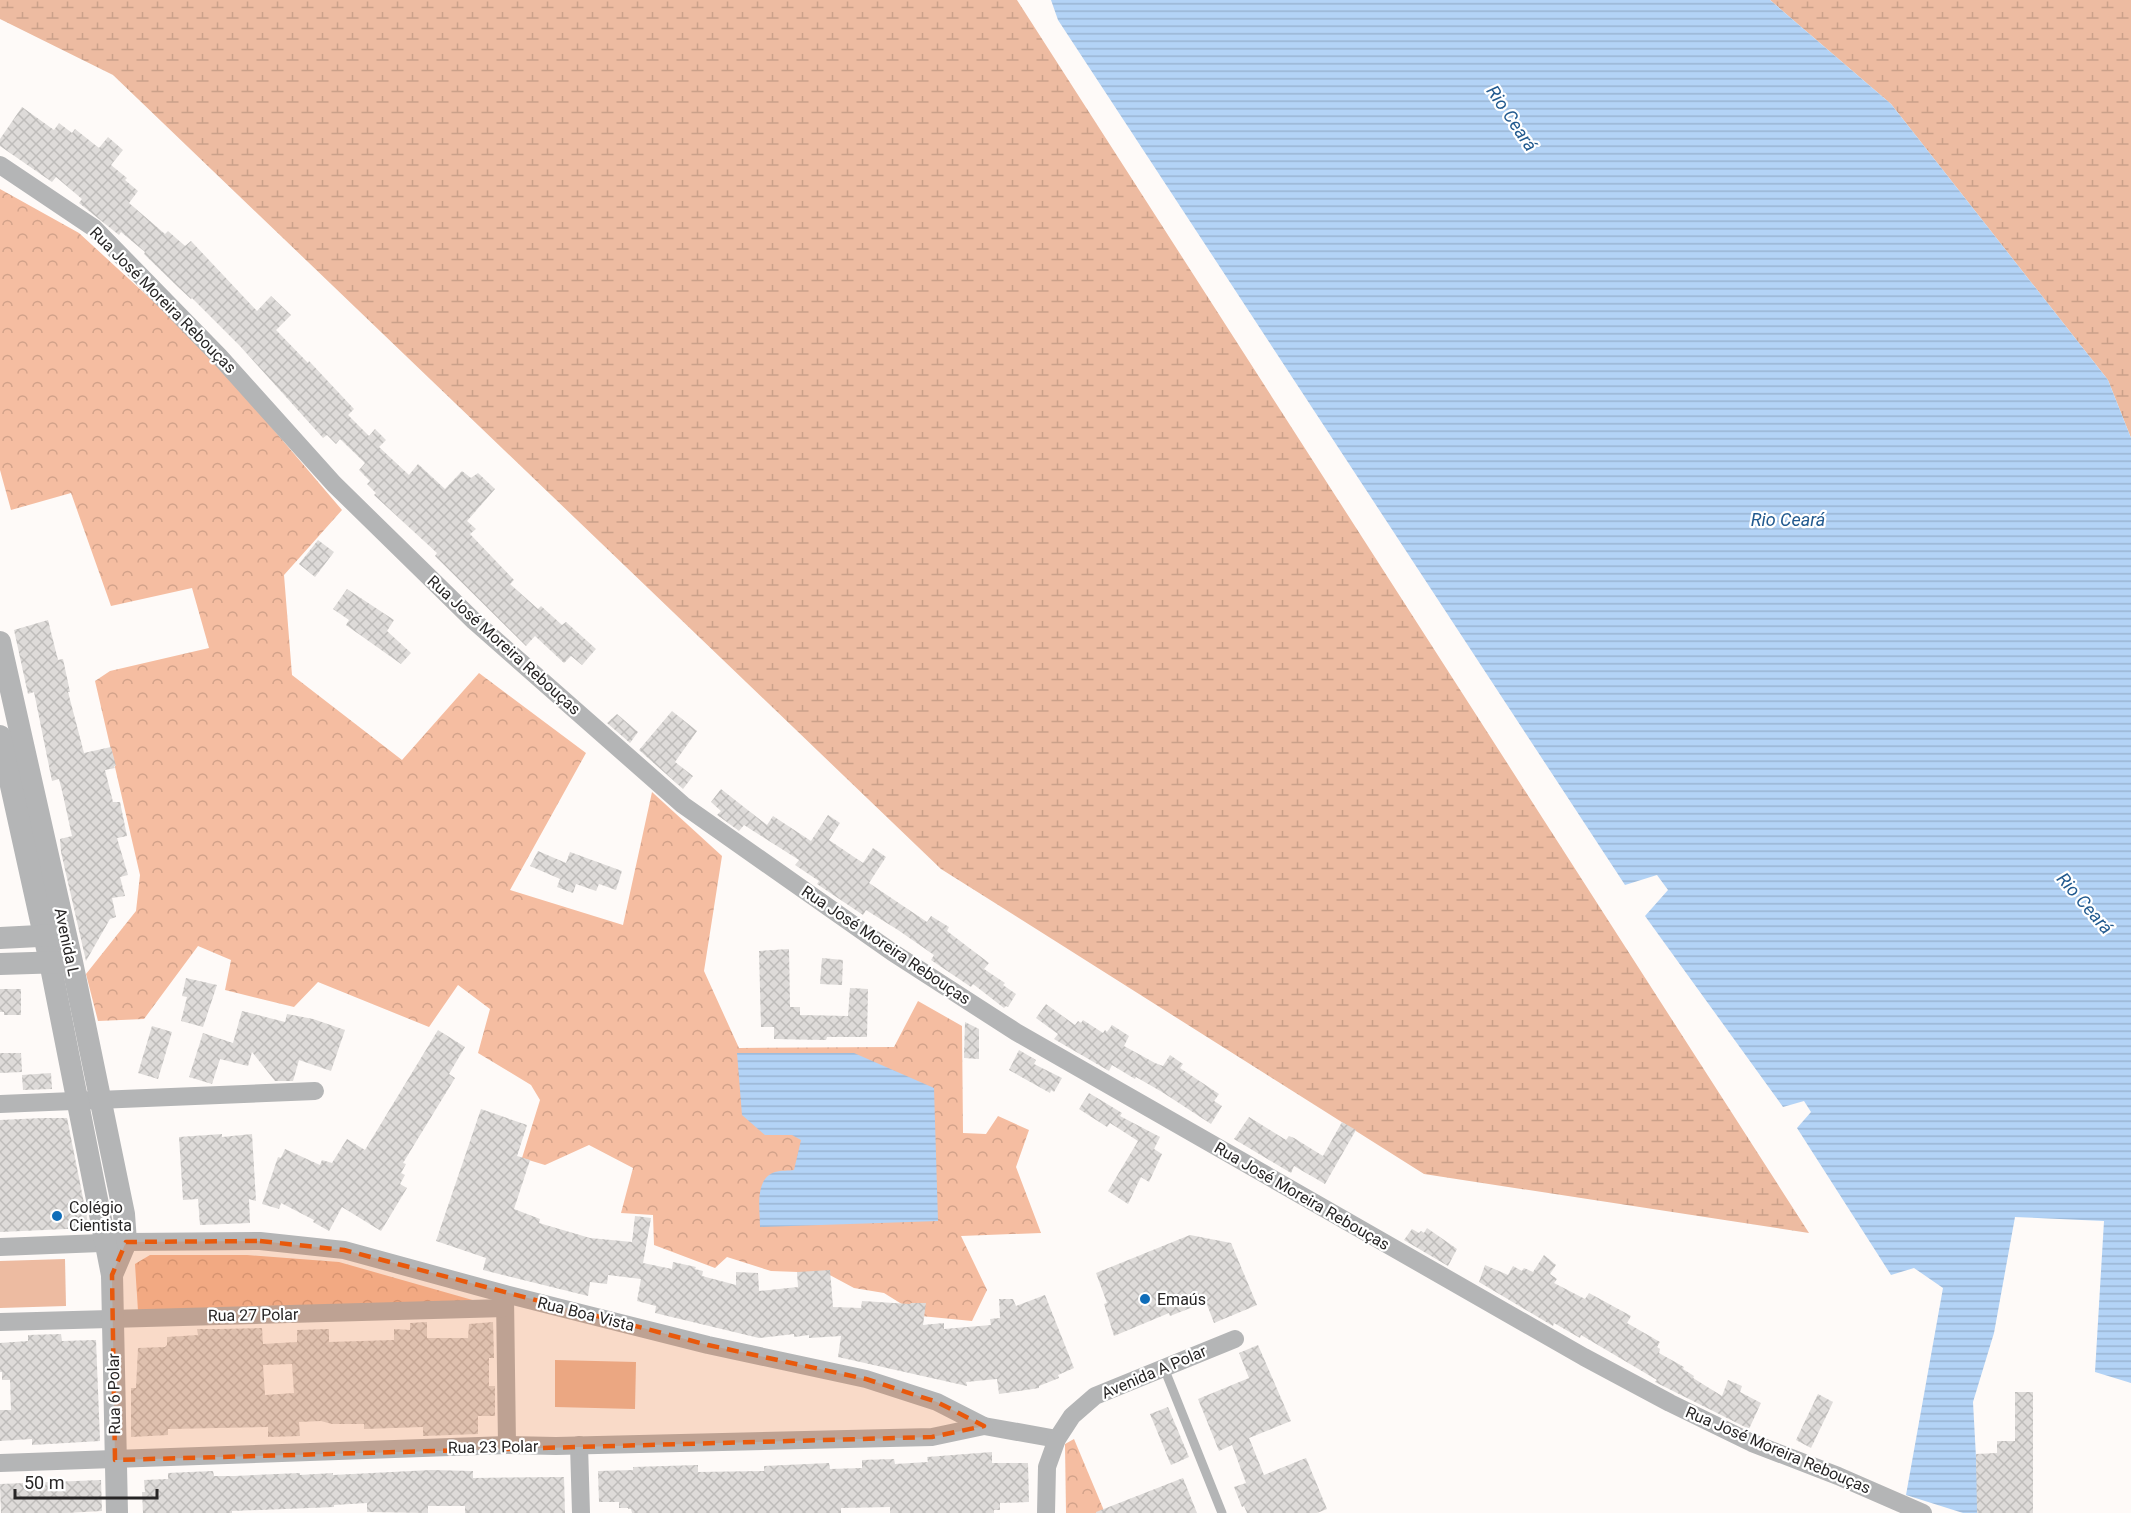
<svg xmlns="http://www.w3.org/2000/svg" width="2131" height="1513" font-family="Roboto,sans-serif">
<defs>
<pattern id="forest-crowns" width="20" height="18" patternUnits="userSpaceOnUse" patternTransform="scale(1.5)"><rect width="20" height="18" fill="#f5bda1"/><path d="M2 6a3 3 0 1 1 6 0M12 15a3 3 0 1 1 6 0" fill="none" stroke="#d2a28a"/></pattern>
<pattern id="wetland-marsh" width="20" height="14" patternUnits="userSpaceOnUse" patternTransform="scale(1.5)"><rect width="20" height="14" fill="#edbba1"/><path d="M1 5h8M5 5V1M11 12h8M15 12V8" fill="none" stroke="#cba18a"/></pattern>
<pattern id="water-rules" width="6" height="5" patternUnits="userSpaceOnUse" patternTransform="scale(1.5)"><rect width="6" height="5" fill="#b3d3f6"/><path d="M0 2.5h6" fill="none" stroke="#9ab5d3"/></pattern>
<pattern id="building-cross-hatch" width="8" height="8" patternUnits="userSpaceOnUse" patternTransform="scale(1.5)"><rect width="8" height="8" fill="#dedbd9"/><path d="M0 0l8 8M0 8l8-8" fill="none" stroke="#bebcba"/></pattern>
</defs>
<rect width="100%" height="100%" fill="#fefaf8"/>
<g fill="url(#forest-crowns)">
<polygon points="0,189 79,233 204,348 342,510 284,575 292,675 402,760 479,673 586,753 510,890 623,925 652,792 722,856 704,971 739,1048 894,1047 918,1001 962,1026 963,1133 986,1134 998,1116 1029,1130 1016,1167 1041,1233 961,1236 987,1290 972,1321 921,1316 884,1293 854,1288 826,1273 771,1271 727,1257 715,1268 654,1245 653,1215 621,1213 633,1168 589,1145 545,1165 522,1158 540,1100 531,1085 478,1053 490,1009 458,985 429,1027 318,982 294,1007 225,990 231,960 198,946 144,1019 98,1021 86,974 136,911 140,875 95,681 110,671 209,648 192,588 111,606 71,493 11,510 0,470"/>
<polygon points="150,1255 247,1255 339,1262 476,1301 138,1311 135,1264"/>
<polygon points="1074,1439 1105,1513 1066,1513 1065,1444"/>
</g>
<g fill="url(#wetland-marsh)">
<polygon points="0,0 1017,0 1809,1233 1424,1174 941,869 113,75 0,19"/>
<polygon points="1770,0 2131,0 2131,438 2108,380 1891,104"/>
</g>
<g fill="#edbba1">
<polygon points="65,1259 66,1306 0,1308 0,1261"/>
<polygon points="555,1360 636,1362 635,1409 555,1407"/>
</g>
<g fill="url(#water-rules)">
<polygon points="1051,0 1770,0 1891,104 2108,380 2131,438 2131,1383 2095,1372 2104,1221 2015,1217 1994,1333 1973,1402 1979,1513 1963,1513 1906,1495 1943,1288 1914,1268 1891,1275 1797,1128 1811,1112 1804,1101 1783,1107 1645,916 1668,890 1657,875 1625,885 1058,20"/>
<path d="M 737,1053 L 854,1053 L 934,1088 L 938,1221 L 760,1227 C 760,1209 754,1179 775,1172 C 781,1170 789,1171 794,1170 L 801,1140 L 792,1135 L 765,1135 L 742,1115 Z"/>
</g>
<g fill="url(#building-cross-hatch)" fill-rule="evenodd">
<polygon points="22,107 54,130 59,123 72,133 75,129 99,148 108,137 123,150 111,165 127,178 125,180 138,191 129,203 165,234 168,231 185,246 191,241 257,311 271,296 291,315 276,330 308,363 309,361 354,409 348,415 369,436 375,429 386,440 379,447 409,475 418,464 445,489 462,471 471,478 478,473 495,489 467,521 476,529 470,534 514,580 510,584 538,609 541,606 562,625 566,622 596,649 582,665 571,656 564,663 535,636 526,646 435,556 437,553 374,495 376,493 367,484 370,481 359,470 365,463 340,439 336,444 327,435 323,438 240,346 192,298 191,299 178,287 144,254 145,252 121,232 119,235 79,203 82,199 56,177 52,182 0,146 0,139"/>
<polygon points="318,540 334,552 315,577 299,564"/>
<polygon points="347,589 394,620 387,631 411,653 401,664 346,625 349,620 333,609"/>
<polygon points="48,620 58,660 63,659 70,692 68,692 84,753 111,747 116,766 114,766 115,768 105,770 113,802 120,802 127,836 117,838 128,875 120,877 125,896 112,898 116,917 110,919 86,961 61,852 60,839 72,836 63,795 59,779 52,781 34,692 28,694 14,630"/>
<polygon points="672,711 697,731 675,762 693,776 683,789 639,750"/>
<polygon points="617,714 638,732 630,743 607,723"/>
<polygon points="721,789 767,825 773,816 811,841 828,815 840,823 829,840 863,863 873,848 886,857 869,883 927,922 931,916 949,927 947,931 989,963 984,969 1005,983 1003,985 1016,994 1008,1007 1006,1006 1004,1008 973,984 971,987 931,960 934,955 898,930 866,910 863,915 817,884 819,881 795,865 799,860 744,825 739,831 720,817 717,815 721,811 711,802"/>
<polygon points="538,851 566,863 570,852 622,871 616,890 599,884 596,891 576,884 573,893 557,887 560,879 530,866"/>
<polygon points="789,949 790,1007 800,1007 800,1015 848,1016 850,988 868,989 867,1037 827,1037 826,1040 774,1039 774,1027 761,1027 759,951"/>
<polygon points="822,958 843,960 842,985 820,984"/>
<polygon points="186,978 217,985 203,1027 181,1021 187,997 182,996"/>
<polygon points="0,989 21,989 21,1015 4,1015 4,1012 0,1012"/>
<polygon points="1046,1004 1075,1025 1078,1021 1081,1023 1083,1020 1103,1033 1105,1030 1107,1032 1112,1025 1129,1036 1124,1046 1155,1063 1163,1066 1170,1055 1183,1064 1180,1068 1219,1094 1214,1101 1222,1106 1211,1124 1162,1092 1136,1077 1135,1079 1112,1065 1109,1071 1054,1039 1058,1034 1036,1018"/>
<polygon points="242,1011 285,1022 287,1014 313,1019 345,1030 331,1071 299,1060 293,1081 275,1081 252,1052 248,1066 220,1059 212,1084 189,1077 203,1033 233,1043"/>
<polygon points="965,1022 979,1029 979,1059 964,1058"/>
<polygon points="152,1026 172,1032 158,1079 138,1073"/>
<polygon points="438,1030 465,1047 449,1074 455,1078 403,1163 406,1164 401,1173 405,1175 400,1184 407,1188 381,1231 342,1207 329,1231 313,1222 314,1220 281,1203 279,1209 262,1204 278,1157 281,1158 285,1149 320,1165 322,1160 332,1163 347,1139 365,1150"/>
<polygon points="1019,1050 1036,1060 1034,1064 1062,1078 1054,1092 1051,1090 1050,1093 1009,1070"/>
<polygon points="0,1053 21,1053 22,1072 0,1073"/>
<polygon points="51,1073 52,1089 23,1090 22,1075"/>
<polygon points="1089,1093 1122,1113 1120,1116 1160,1137 1154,1149 1162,1154 1149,1182 1141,1177 1128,1204 1108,1191 1138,1141 1110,1123 1107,1127 1079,1109"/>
<polygon points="481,1109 527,1125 517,1156 530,1160 514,1209 540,1219 539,1223 590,1238 632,1242 635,1216 651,1218 643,1263 672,1269 673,1262 696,1267 695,1269 703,1271 702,1276 736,1285 736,1272 758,1273 759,1291 798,1287 797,1272 830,1270 833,1307 861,1308 862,1301 910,1304 911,1303 926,1303 923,1325 944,1323 944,1329 991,1325 990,1319 1000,1318 999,1299 1013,1299 1016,1306 1045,1295 1074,1368 1058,1375 1059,1378 1039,1386 1039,1388 999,1394 997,1379 966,1382 967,1386 838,1357 841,1336 809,1338 809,1335 794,1337 794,1334 759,1338 655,1313 656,1306 637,1301 641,1279 608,1275 607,1284 590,1282 588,1296 483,1270 486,1258 436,1241"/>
<polygon points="1249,1117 1286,1140 1289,1136 1294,1138 1323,1156 1342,1122 1356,1130 1325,1184 1294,1166 1291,1173 1234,1139"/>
<polygon points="43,1118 67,1118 89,1228 0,1232 0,1120"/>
<polygon points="222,1134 222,1137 252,1134 256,1201 249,1199 250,1223 200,1225 198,1199 183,1200 179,1137"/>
<polygon points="1427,1228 1457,1249 1448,1266 1404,1240 1412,1229 1419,1233 1421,1231 1424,1233"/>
<polygon points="1190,1235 1231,1243 1257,1305 1214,1323 1206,1302 1170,1316 1169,1313 1114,1336 1104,1304 1107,1303 1096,1273"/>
<polygon points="1544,1255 1556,1265 1550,1274 1557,1279 1554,1283 1585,1299 1589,1293 1631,1316 1627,1323 1660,1342 1657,1347 1660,1349 1659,1353 1684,1367 1683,1369 1694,1376 1693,1378 1722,1396 1728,1380 1742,1386 1740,1392 1761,1403 1749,1429 1655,1382 1657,1380 1581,1335 1580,1338 1554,1323 1553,1326 1479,1282 1485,1265 1508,1275 1513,1266 1522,1271 1524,1268 1533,1272"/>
<path d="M 427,1322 L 427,1338 L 468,1338 L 469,1324 L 493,1322 L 494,1358 L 489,1358 L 489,1386 L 495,1386 L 495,1416 L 478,1416 L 478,1434 L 423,1436 L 423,1427 L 364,1429 L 364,1424 L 332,1424 L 321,1421 L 299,1422 L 300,1436 L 268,1437 L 268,1427 L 168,1429 L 168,1435 L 131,1437 L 131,1388 L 136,1388 L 138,1348 L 165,1347 L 167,1345 L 167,1337 L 198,1335 L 197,1329 L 220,1329 L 262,1328 L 263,1344 L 297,1342 L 297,1330 L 329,1329 L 329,1342 L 394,1340 L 394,1329 L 410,1330 L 410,1323 ZM 292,1364 L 294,1393 L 265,1395 L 263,1365 Z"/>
<polygon points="61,1334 62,1341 96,1340 100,1441 32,1445 32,1439 0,1441 0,1410 11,1410 10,1380 2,1380 2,1372 0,1372 0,1343 28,1341 28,1335"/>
<polygon points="1258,1345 1291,1421 1249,1438 1264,1475 1306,1458 1327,1509 1317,1513 1247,1513 1244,1506 1242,1507 1234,1487 1246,1483 1232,1445 1219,1451 1198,1399 1249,1378 1239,1353"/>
<polygon points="2015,1392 2033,1392 2033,1513 1977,1513 1976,1454 1997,1453 1997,1441 2015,1441"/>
<polygon points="1818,1394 1833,1402 1811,1448 1796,1440"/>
<polygon points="1168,1407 1189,1457 1171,1465 1150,1414"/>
<polygon points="992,1452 992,1463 1028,1463 1029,1502 1000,1503 1000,1510 994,1510 994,1513 890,1513 890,1507 841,1508 841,1513 632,1513 631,1509 628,1509 628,1508 619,1508 619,1502 599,1502 598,1471 633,1470 633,1467 698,1465 698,1472 764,1471 764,1466 829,1463 830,1469 862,1468 862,1460 894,1459 895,1464 928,1462 927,1457"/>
<polygon points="431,1470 473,1471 473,1478 564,1477 565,1513 465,1513 465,1506 428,1506 428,1513 367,1512 367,1503 334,1505 334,1507 232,1511 232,1513 143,1513 142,1492 145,1492 144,1480 168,1479 168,1473 213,1471 214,1476 235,1476 300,1473 300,1475 333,1473 333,1475"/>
<polygon points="1183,1478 1197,1513 1096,1513 1096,1512"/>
<polygon points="101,1480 102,1511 67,1513 1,1513 0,1484"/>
</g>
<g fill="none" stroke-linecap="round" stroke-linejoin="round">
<polyline stroke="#b4b5b6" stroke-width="9" points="1164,1368 1222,1513"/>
<g stroke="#b4b5b6" stroke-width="18">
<polyline points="0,165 94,228 219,356 334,484 474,621 683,805 892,952 1016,1032 1584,1357 1670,1403 1752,1443 1838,1476 1923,1513"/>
<polyline points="0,1104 315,1091"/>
<polyline points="0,1247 126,1242 260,1241 344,1250 505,1294 708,1345 866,1379 937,1402 984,1426 1057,1439"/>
<polyline points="505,1297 507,1445"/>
<polyline points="0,1322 505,1308"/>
<polyline points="579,1445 581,1513"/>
<polyline points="0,1463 507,1445 556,1446 932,1437 984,1426"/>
<polyline points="1046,1513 1047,1467 1057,1439 1072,1416 1095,1396 1235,1339"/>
</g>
<g stroke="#b4b5b6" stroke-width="22">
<polyline points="0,642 72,962 124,1214 126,1242 112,1275"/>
<polyline points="0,736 50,962 112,1275 117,1513"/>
<polyline points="0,938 58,935"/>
<polyline points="0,964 64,962"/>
</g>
</g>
<path fill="#e8590c" fill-opacity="0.2" stroke="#e8590c" stroke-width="4.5" stroke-dasharray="12 8" stroke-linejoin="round" d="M 260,1241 L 344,1250 L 708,1345 L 866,1379 L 937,1402 L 984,1426 L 932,1437 L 115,1460 L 112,1275 L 126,1242 Z"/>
<g fill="#0f6db9" stroke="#fff" stroke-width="2">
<circle cx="57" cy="1216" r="6"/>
<circle cx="1145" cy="1299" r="6"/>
</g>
<g text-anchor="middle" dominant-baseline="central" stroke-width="4.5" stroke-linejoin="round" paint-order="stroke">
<g font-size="16" fill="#272525" stroke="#fff">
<text transform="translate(163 300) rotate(45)">Rua José Moreira Rebouças</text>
<text transform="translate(504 645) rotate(42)">Rua José Moreira Rebouças</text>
<text transform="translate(67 942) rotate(78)">Avenida L</text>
<text transform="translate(886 945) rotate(34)">Rua José Moreira Rebouças</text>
<text transform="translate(1302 1196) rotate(30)">Rua José Moreira Rebouças</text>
<text transform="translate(586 1314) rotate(14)">Rua Boa Vista</text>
<text transform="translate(253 1315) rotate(-1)">Rua 27 Polar</text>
<text transform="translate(1154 1372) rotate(-23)">Avenida A Polar</text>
<text transform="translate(114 1394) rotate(-91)">Rua 6 Polar</text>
<text transform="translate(493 1447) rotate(-1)">Rua 23 Polar</text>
<text transform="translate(1778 1450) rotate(23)">Rua José Moreira Rebouças</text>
</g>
<g font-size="16" fill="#272525" stroke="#fff" text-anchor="start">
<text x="69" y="1207">Colégio<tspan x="69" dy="18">Cientista</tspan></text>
<text x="1157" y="1299">Emaús</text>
</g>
<g font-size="18" font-style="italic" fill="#225a8f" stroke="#fff">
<text transform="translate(1512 118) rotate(56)">Rio Ceará</text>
<text x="1788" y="519">Rio Ceará</text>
<text transform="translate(2085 903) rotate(49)">Rio Ceará</text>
</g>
</g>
<path d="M15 1489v9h142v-9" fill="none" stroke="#272525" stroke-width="3"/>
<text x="24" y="1489" font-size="18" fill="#272525" stroke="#ffffff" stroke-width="4.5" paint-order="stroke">50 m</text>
</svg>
